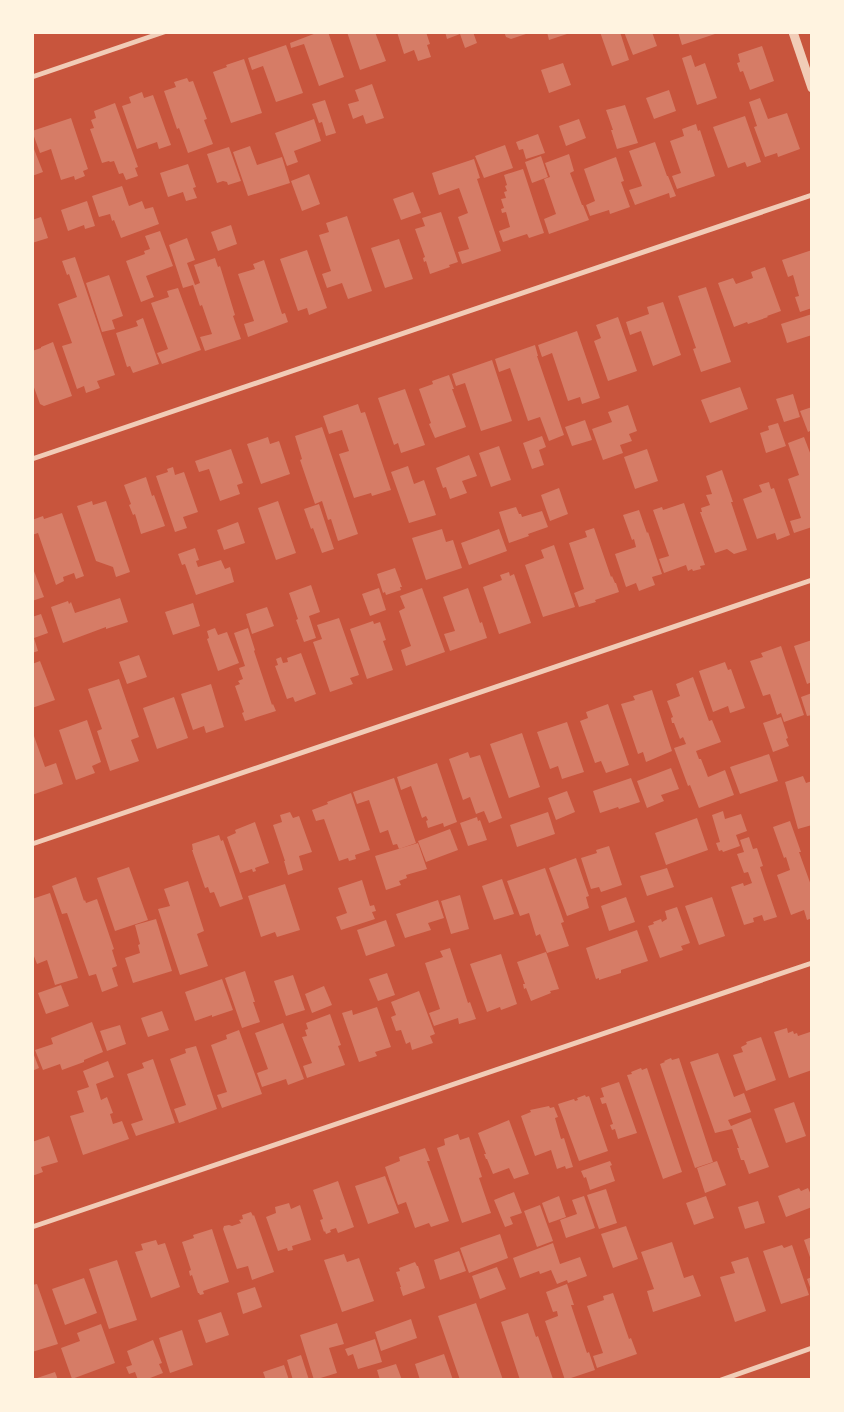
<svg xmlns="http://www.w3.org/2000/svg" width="844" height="1412" font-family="Spectral,serif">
<rect width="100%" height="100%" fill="#c8553d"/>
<g fill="#d67c66">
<polygon points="319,32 328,32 344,77 319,86 304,44 291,48 290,43"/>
<polygon points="347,32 375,32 386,61 360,70"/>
<polygon points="397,32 426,32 430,44 427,45 431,57 418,61 414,50 404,54"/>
<polygon points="445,32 473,32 477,43 465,48 460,34 447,39"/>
<polygon points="504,32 525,32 526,34 511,39 506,37"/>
<polygon points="547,32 570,32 570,33 549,40"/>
<polygon points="600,32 620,32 629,60 612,66"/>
<polygon points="624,32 652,32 657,46 633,55"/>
<polygon points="678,32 718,32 718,33 682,45"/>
<polygon points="286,45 303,93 276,102 263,66 252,70 248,58"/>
<polygon points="762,46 774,81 750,90 743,71 740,72 737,63 740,62 738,54"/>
<polygon points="691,55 695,67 705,63 717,98 697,105 682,58"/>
<polygon points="244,59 262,113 231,123 213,72 227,67 226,65"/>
<polygon points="563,63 571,85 549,93 541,70"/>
<polygon points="187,78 189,82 193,81 207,119 204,120 213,144 188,153 179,128 177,129 164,91 176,87 174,82"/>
<polygon points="372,84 384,118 366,124 363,115 353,119 348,104 359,101 355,90"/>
<polygon points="669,90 676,111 654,119 646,98"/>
<polygon points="142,92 144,98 153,95 171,145 159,149 157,142 137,149 122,106 131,103 129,97"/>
<polygon points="760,98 768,119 787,113 800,149 778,157 777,153 765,157 754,127 757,126 749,102"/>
<polygon points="325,100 336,133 326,136 322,122 319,123 312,104"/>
<polygon points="115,103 138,167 135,168 138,176 126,180 123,173 119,174 114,161 110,162 109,161 102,163 90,129 94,128 91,120 96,118 94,111"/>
<polygon points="625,105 638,143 617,149 611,130 613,130 606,110"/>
<polygon points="745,116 761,162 747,167 745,162 728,168 713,127"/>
<polygon points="71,118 88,169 83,171 85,176 75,180 74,176 61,180 51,149 40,153 32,131"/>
<polygon points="314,119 321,141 294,151 298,162 287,166 275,133"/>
<polygon points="579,119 586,138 566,146 559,126"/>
<polygon points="696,124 698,131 700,130 715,176 677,189 672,176 681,173 670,141 684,136 682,129"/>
<polygon points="538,134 545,153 526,159 523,149 519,150 516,142"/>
<polygon points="655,142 667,176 668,176 676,196 670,198 669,193 635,205 629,190 642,186 629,151"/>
<polygon points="32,144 43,172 32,176"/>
<polygon points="505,145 513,168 484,178 475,156"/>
<polygon points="250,146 257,165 282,157 290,183 248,196 233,152"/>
<polygon points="229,147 241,181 228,185 227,182 223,181 217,183 207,154"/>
<polygon points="569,154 574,171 570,173 582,205 583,205 589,220 549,234 544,219 556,214 544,179 550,177 545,163"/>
<polygon points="541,156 548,177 532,183 525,162"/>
<polygon points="616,157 624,181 621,182 630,207 610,214 609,210 590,216 586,205 595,201 584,169"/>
<polygon points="474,159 480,178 477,179 501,251 462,264 458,252 469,249 458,217 468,213 459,188 439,195 432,173"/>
<polygon points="188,164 196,187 193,188 197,198 186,201 183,192 168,197 160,173"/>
<polygon points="523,169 544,233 529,238 527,234 503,242 499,231 510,227 506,212 502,213 501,209 504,208 501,199 506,198 504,192 507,191 505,186 507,185 504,175"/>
<polygon points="309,174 320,204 302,211 291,181"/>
<polygon points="122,186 129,206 142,201 145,209 153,207 159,224 121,238 114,220 112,221 110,214 99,217 92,196"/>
<polygon points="413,192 421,213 401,220 393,199"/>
<polygon points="87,201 95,226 85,229 84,225 68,231 61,210"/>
<polygon points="441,212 458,262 449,265 450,267 430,274 426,261 424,262 423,258 425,257 415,229 425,226 422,218"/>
<polygon points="347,216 372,291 348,299 342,283 327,288 322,274 331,271 319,235 329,232 326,223"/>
<polygon points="41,217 48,238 32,243 32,220"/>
<polygon points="231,225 237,244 218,251 211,232"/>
<polygon points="160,231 173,266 146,276 154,297 141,302 126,261 145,254 144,251 150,249 145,236"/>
<polygon points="187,238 195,260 187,263 195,285 200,283 194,265 215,258 218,267 220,266 235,315 233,316 241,339 205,351 200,337 212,334 202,305 200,306 193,285 183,288 169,245"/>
<polygon points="399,239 413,279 385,288 371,248"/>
<polygon points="307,250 327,308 309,315 307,308 298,311 280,259"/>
<polygon points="812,250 812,308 800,312 795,297 799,296 793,275 788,277 782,260"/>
<polygon points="75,257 115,375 97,381 100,388 86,393 84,386 77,389 62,346 72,343 58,304 77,297 69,274 67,275 62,261"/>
<polygon points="264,260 282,314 285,313 288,322 248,337 244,324 254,321 238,274 255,269 253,264"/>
<polygon points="765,267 781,311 767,316 768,317 748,324 747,322 734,327 718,283 733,278 736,284 753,278 751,272"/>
<polygon points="109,275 123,316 112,320 115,329 102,332 86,283"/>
<polygon points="706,287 731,362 701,372 693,349 696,348 678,296"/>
<polygon points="178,288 201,350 162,364 157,353 168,349 151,303 169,297 167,291"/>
<polygon points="663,302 681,355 653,366 641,331 630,335 626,322 649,314 647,307"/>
<polygon points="812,314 812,335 787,343 781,324"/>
<polygon points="618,317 637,371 608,381 594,341 601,338 596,325"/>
<polygon points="143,318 159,364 133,373 130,366 127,367 116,333 138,326 136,321"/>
<polygon points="577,331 600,398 582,404 580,397 568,401 552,353 542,357 538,345"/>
<polygon points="53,342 72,396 44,406 40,404 32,382 32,351 41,348 41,347"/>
<polygon points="535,345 538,356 537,356 564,435 549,441 540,417 528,421 510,368 499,372 495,359"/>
<polygon points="492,360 512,421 481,431 465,383 456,386 452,374"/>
<polygon points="449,375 454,389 452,389 466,427 435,438 429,424 431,423 419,389 433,384 432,381"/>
<polygon points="740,387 748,409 710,423 701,400"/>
<polygon points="405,389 425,445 401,453 398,443 394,445 378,398"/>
<polygon points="793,394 800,417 784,422 776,399"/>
<polygon points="358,404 361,413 365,412 391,490 372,496 371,493 354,498 339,454 349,451 342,430 329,434 323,416"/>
<polygon points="628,405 637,431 629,434 632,441 620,445 623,453 603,460 592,429 612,422 608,412"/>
<polygon points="812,407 812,430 808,432 800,411"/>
<polygon points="585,420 592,440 572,446 565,427"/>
<polygon points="778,423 786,446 766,453 760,433 769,430 768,426"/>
<polygon points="322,427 358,534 338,541 331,519 328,520 322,501 315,504 300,460 302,459 295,436"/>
<polygon points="542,436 546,447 539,450 544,465 532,469 523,443"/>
<polygon points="268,437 270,444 279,441 290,474 261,484 247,444"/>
<polygon points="804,437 812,458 812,527 794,533 790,521 801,518 788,479 799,475 788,443"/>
<polygon points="499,446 511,480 491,487 479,453"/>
<polygon points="231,449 243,483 237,485 240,494 220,501 209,469 199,472 195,461"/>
<polygon points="647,449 658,481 635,489 624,457"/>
<polygon points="469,455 477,476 462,481 467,493 450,499 446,487 443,488 436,468"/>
<polygon points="408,466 414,484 424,480 436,515 409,523 391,472"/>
<polygon points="173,467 175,475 184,472 198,512 183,517 187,528 175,532 156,476 168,472 167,469"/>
<polygon points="722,470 733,502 731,502 747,550 734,554 727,549 715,553 700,512 702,512 701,508 710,505 706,495 712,494 706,476"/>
<polygon points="146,477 152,496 154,495 165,526 141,534 135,514 133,515 129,505 131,504 124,485"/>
<polygon points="769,482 771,489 774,488 790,535 777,540 775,533 757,539 743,499 762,492 759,485"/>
<polygon points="559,488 568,514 550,521 541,495"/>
<polygon points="92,501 93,505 106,501 130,572 116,577 113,567 96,561 77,506"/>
<polygon points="278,501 296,553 276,560 258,508"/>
<polygon points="684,503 705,565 700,566 701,569 693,571 692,569 688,571 686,565 664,573 659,559 669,556 653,510 662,507 663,510"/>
<polygon points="319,504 334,549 322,553 313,528 311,529 304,509"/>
<polygon points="516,507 519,514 521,514 522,517 542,511 548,527 528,534 529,536 509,543 499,512"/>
<polygon points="639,510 647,533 648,532 662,574 652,577 655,585 639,591 636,583 626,587 615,554 636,547 634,539 632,540 623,515"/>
<polygon points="62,513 84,576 76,579 74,573 63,577 64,581 56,585 38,533 32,535 32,520 43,516 44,519"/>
<polygon points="238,522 245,543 224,550 217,530"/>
<polygon points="594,528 611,577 612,576 615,583 616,583 619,592 595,600 596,602 579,607 574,593 584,589 569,543 587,537 585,531"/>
<polygon points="442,529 446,542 453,540 462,568 426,580 412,538"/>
<polygon points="499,529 507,551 469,565 461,543"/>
<polygon points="554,545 575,607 543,617 525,565 544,558 541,550"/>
<polygon points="195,548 199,560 196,561 198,567 221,560 225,569 230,567 234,582 196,595 185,564 182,565 178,554"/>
<polygon points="32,566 44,597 32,601"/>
<polygon points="395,568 402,587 400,587 401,590 386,595 385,592 383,593 377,574"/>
<polygon points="509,572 510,576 514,574 531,623 499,634 483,587 502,580 500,575"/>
<polygon points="311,585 320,612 309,616 316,638 304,642 296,620 298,619 289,593"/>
<polygon points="379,588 386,610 370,616 362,594"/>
<polygon points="422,588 445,652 406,666 401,650 411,646 399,611 405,608 400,596"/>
<polygon points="468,588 480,623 482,622 487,638 450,651 444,634 455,631 443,597"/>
<polygon points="120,598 128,622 106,629 106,627 63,643 51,607 68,601 69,604 71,602 75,613"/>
<polygon points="193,603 200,626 173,635 165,612"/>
<polygon points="267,607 274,626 252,634 246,614"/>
<polygon points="41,614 48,633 34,638 38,651 32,653 32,617"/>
<polygon points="339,618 359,675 350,678 353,684 330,692 313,642 322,639 317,625"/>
<polygon points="373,621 374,624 380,622 386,640 383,641 393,670 367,679 350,629"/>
<polygon points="215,628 218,635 227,632 239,663 218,671 207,639 209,638 207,631"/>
<polygon points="248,628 255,650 254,651 272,705 273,704 276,711 245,721 242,713 244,712 235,686 240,684 238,681 243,679 239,668 245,666 234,633"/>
<polygon points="812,640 812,682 807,684 794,646"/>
<polygon points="781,646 804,715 784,722 781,713 777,715 770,694 763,696 750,661 763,657 761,653"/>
<polygon points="301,653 316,694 295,702 293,697 287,699 275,666 278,665 276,659 281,657 283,663 288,662 287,658"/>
<polygon points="139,655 147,677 127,684 119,662"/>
<polygon points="40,661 55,700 32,708 32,664"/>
<polygon points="725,662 728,670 731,669 745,708 730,713 728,706 713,712 699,671"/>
<polygon points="693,677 709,721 712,720 721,742 696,751 699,759 701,759 708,777 725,770 734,795 699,808 690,785 688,786 674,748 686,744 683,737 680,739 674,723 672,723 671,718 673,717 667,701 680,696 676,684"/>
<polygon points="119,679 139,737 131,740 139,761 110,771 97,731 102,729 88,689"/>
<polygon points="211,684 224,727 206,733 204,726 193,730 181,694"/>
<polygon points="652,690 672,751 646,762 643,752 638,754 621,704 635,700 633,696"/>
<polygon points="812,693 812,715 807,716 801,697"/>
<polygon points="174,697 188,738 157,749 143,708"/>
<polygon points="608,704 629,765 606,773 601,761 595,763 580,721 588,718 586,712"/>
<polygon points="781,717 788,738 786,739 789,746 773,752 763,723"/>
<polygon points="87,720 101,762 92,766 95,773 76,780 59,730"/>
<polygon points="567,722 584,772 562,779 558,766 550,769 537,732"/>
<polygon points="522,733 540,787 509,798 490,744"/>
<polygon points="34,736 45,767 56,763 63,784 32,795 32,737"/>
<polygon points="468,752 470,758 480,755 502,818 489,823 484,811 476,814 470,797 463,800 449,759"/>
<polygon points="769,754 778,781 740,794 730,767"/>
<polygon points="437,763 457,822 444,827 443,823 428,828 426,821 428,820 426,816 422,818 411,786 401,790 397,777"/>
<polygon points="671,768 679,789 661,795 664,801 647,808 637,781"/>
<polygon points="803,776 806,783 812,781 812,825 798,829 785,782"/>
<polygon points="394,778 416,843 399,849 397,844 393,845 388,830 380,833 369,800 357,804 353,792"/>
<polygon points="631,778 640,802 619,809 618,807 600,813 593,791"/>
<polygon points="567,791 575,812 556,820 548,798"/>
<polygon points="351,793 370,850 355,855 356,859 349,861 348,858 339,861 324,819 316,821 312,810 328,804 327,802"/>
<polygon points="723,811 725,819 741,814 747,831 736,835 740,846 723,852 722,850 719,851 716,843 720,842 712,815"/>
<polygon points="290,812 293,818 299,816 312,852 299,856 303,870 288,875 284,861 285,861 273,825 282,822 280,815"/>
<polygon points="548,812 555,834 517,847 510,825"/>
<polygon points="477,817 478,821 480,820 487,840 468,846 460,823"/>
<polygon points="697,818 708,850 666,865 655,833"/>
<polygon points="790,821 801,852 799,852 812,888 812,918 807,920 804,910 791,915 777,875 790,870 786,857 784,858 773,827"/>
<polygon points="255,822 269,863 255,868 256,871 253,872 252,869 240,873 227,837 236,833 235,830"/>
<polygon points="450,829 458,850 426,862 418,841"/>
<polygon points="219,835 221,841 223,840 243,899 220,907 214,892 210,893 208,887 205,888 192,850 193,850 192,844"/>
<polygon points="749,837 753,849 757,848 763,866 760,867 777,917 764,921 762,915 753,918 754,922 744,925 731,887 743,883 744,886 752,883 748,872 744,873 737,854 744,852 740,840"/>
<polygon points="418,843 427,869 406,875 407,878 399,881 401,885 386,890 375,856"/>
<polygon points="609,846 622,885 601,892 599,887 591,889 581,858 597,853 596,850"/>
<polygon points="576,858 589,896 586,897 589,908 567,916 549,868"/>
<polygon points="129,867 148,920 115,931 97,878"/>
<polygon points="545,868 564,922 561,923 569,946 547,953 540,934 536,936 529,913 520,916 507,881"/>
<polygon points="667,868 674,887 647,896 640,876"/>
<polygon points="76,877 84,901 85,900 86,903 97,899 114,949 112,950 117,966 112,968 118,986 102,992 96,974 89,976 67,913 62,914 52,886"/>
<polygon points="502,879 514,914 494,920 482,886"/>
<polygon points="362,880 370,906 374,905 376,911 372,912 375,919 341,930 336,917 347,913 338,888"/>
<polygon points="188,881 204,931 197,934 208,966 180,975 158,909 170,906 164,889"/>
<polygon points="285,884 300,930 277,937 275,932 261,937 248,896"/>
<polygon points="50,893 78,978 55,985 47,960 37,964 32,951 32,914 34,913 32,899"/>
<polygon points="460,895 469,929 451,934 441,901"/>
<polygon points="626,897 635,922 609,931 601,906"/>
<polygon points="712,897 725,936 699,945 685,906"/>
<polygon points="438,900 444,918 428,923 431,930 405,938 396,914"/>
<polygon points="677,907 690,943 681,946 683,950 660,958 648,926 654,924 653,922 661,919 662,922 667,919 665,911"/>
<polygon points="156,919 172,971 133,983 125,958 140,953 138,945 140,944 135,925"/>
<polygon points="386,920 395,946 366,956 357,930"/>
<polygon points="637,930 648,961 621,970 621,973 599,980 599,978 596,979 586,948"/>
<polygon points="450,948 468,1003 470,1002 476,1019 459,1024 458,1018 434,1026 429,1013 440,1009 425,963 443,957 440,951"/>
<polygon points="546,952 559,989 550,991 551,993 531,1001 526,988 524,989 523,984 525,984 517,962"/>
<polygon points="501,954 517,1004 501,1010 500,1007 487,1012 470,964"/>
<polygon points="245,971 255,1002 253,1002 260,1022 242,1028 225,978"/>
<polygon points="387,973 395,995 378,1001 369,979"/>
<polygon points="293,975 305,1010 286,1016 274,981"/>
<polygon points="222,979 233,1010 212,1017 212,1015 195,1021 185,992"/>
<polygon points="61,985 69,1006 46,1014 38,993"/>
<polygon points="324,986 332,1005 312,1013 305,994"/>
<polygon points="419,991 435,1034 430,1036 433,1043 412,1050 410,1042 406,1044 401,1030 396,1031 391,1017 396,1015 391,1002"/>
<polygon points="377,1007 391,1047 375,1052 377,1056 359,1062 342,1013 352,1010 353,1015"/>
<polygon points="162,1011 169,1030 148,1037 141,1018"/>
<polygon points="330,1014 341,1045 338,1046 345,1065 307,1078 303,1066 312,1063 302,1037 307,1036 305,1030 308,1029 306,1023"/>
<polygon points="92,1022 103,1052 84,1060 84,1062 62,1070 60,1064 43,1070 35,1050 53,1044 51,1038"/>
<polygon points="283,1023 304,1079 288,1085 286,1079 262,1087 257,1073 268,1069 255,1033"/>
<polygon points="120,1025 126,1044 107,1051 100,1031"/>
<polygon points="787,1028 788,1033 793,1031 794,1034 797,1033 798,1036 810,1032 812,1037 812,1070 789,1078 774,1032"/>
<polygon points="239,1030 262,1094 222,1108 217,1095 227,1092 211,1045 227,1039 226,1035"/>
<polygon points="761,1037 776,1080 746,1091 733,1055 743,1052 741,1047 747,1044 746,1042"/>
<polygon points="196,1046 217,1109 179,1123 174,1109 186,1105 170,1059 186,1053 185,1049"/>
<polygon points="32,1050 39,1068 32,1071"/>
<polygon points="718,1053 734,1097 744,1093 751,1112 728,1120 731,1126 751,1118 769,1167 749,1174 744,1160 741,1160 737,1148 739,1148 732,1129 715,1133 690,1062"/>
<polygon points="671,1058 672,1060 679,1058 713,1162 695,1168 660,1064 665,1062 664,1061"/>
<polygon points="153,1059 175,1123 136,1136 131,1124 143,1120 127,1074 144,1068 142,1063"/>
<polygon points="108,1061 114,1077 96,1084 101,1100 107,1097 113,1113 110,1114 113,1124 122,1121 129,1139 83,1155 70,1116 84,1112 77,1091 89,1087 83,1071"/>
<polygon points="641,1068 642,1070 647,1068 682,1172 663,1179 627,1075 632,1074 631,1072"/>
<polygon points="619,1082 637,1133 618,1139 615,1129 612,1130 610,1125 613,1124 606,1103 602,1104 600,1098 604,1097 601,1088"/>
<polygon points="585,1095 586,1097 589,1096 608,1151 579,1161 558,1104 574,1099 575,1101 578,1100 577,1098"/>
<polygon points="794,1102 806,1136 786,1143 774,1109"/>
<polygon points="549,1106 550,1108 554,1107 558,1117 555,1118 561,1139 564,1138 573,1167 566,1169 565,1166 557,1169 551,1150 535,1156 521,1116 531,1112 530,1110"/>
<polygon points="509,1120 529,1174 514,1179 509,1168 493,1174 487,1159 486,1159 484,1154 486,1154 478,1133"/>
<polygon points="458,1134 460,1140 469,1137 482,1177 479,1178 491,1213 462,1223 437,1148 445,1145 444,1139"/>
<polygon points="49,1136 58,1162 41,1167 43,1172 32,1176 32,1142"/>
<polygon points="425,1148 430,1161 427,1161 449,1221 431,1227 429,1223 415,1228 406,1202 398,1205 385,1167 400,1161 399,1157"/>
<polygon points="610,1161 612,1165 610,1166 615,1181 590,1190 586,1177 584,1178 581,1171"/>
<polygon points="717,1161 726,1185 705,1193 697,1168"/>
<polygon points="385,1176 399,1213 368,1224 355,1186"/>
<polygon points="338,1181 354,1227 338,1233 336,1228 330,1230 331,1232 326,1234 325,1231 324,1232 320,1220 323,1219 313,1190"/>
<polygon points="799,1188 801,1191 808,1188 812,1197 812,1207 786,1217 778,1196"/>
<polygon points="606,1189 617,1223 599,1229 587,1195"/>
<polygon points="514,1192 522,1213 510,1217 513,1224 505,1227 494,1200"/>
<polygon points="559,1196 566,1217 549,1223 542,1203"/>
<polygon points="584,1196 595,1228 566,1238 560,1220 577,1214 572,1200"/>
<polygon points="706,1196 714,1218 694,1225 686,1203"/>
<polygon points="758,1201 765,1223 745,1229 738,1207"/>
<polygon points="289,1203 291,1209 300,1205 311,1240 292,1246 293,1250 288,1251 287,1248 278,1251 266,1217 276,1213 275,1207"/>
<polygon points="540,1205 553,1241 537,1247 524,1211"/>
<polygon points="251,1212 253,1216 254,1215 274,1272 252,1280 248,1266 237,1269 223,1229 224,1226 229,1225 232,1226 241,1223 239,1220 243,1219 242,1215"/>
<polygon points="626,1226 638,1259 613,1268 601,1234"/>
<polygon points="212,1229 229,1282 203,1291 204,1294 200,1295 199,1293 198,1293 192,1275 190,1276 189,1271 191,1270 182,1242 194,1238 193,1235"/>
<polygon points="500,1234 508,1258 469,1273 460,1248"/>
<polygon points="812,1237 812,1260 811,1260 804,1240"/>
<polygon points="156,1240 158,1245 165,1243 180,1287 151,1298 135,1252 143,1250 141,1244"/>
<polygon points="672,1242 684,1278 693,1275 701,1296 653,1312 647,1291 654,1289 641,1252"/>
<polygon points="553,1243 560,1264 580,1257 587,1276 568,1283 567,1280 557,1284 551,1270 540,1274 539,1271 520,1278 513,1258"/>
<polygon points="782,1245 784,1248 792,1245 809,1295 781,1304 763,1251"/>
<polygon points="459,1251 466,1271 440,1280 434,1260"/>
<polygon points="344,1254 347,1262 359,1258 374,1301 342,1312 324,1260"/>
<polygon points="748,1257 766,1311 735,1322 720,1277 735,1273 731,1262"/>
<polygon points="117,1260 137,1320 109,1329 89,1269"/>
<polygon points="415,1262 417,1266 418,1266 425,1288 403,1296 400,1287 401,1287 396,1272 400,1271 399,1268"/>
<polygon points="497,1267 506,1289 480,1299 472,1276"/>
<polygon points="812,1277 812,1290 811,1290 807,1279"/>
<polygon points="84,1278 97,1313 65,1325 52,1289"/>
<polygon points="37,1284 58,1344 32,1352 32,1285"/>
<polygon points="567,1284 574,1305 571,1305 587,1353 589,1352 595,1370 565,1380 545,1321 558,1316 557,1311 553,1312 546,1292"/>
<polygon points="255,1287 262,1307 243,1314 237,1293"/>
<polygon points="613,1293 629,1339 631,1338 637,1354 597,1368 593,1356 603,1353 587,1306 604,1300 603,1296"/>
<polygon points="476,1303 503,1380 460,1380 438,1316"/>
<polygon points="221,1312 229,1335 206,1343 198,1320"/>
<polygon points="528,1313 536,1337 538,1336 553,1379 520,1380 501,1322"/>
<polygon points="411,1319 417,1338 381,1351 375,1332"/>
<polygon points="337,1323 344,1344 329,1348 337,1373 314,1380 300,1335"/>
<polygon points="101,1324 115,1363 72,1379 61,1348 80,1341 77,1333"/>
<polygon points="182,1330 193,1365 170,1373 159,1338"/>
<polygon points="375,1339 382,1362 358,1369 353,1354 348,1356 345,1349"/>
<polygon points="153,1340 162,1363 159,1364 163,1373 145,1380 138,1380 135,1372 129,1374 126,1367 132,1365 127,1351"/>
<polygon points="444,1354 453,1380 420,1380 415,1364"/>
<polygon points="301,1355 309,1380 293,1380 287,1360"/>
<polygon points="396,1364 402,1380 380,1380 377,1370"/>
<polygon points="284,1365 289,1380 266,1380 263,1372"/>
<polygon points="55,1372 58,1380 34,1380 34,1379"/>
</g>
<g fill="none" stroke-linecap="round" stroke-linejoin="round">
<g stroke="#f1ccb7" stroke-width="5">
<polyline points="32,77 164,32"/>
<polyline points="32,459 812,195"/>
<polyline points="32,844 812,580"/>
<polyline points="32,1227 812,963"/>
<polyline points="721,1380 812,1348"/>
</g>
<polyline stroke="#f1ccb7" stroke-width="9" points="793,32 812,88"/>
</g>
<rect width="844" height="1412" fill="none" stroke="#fff3e0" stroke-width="68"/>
</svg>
